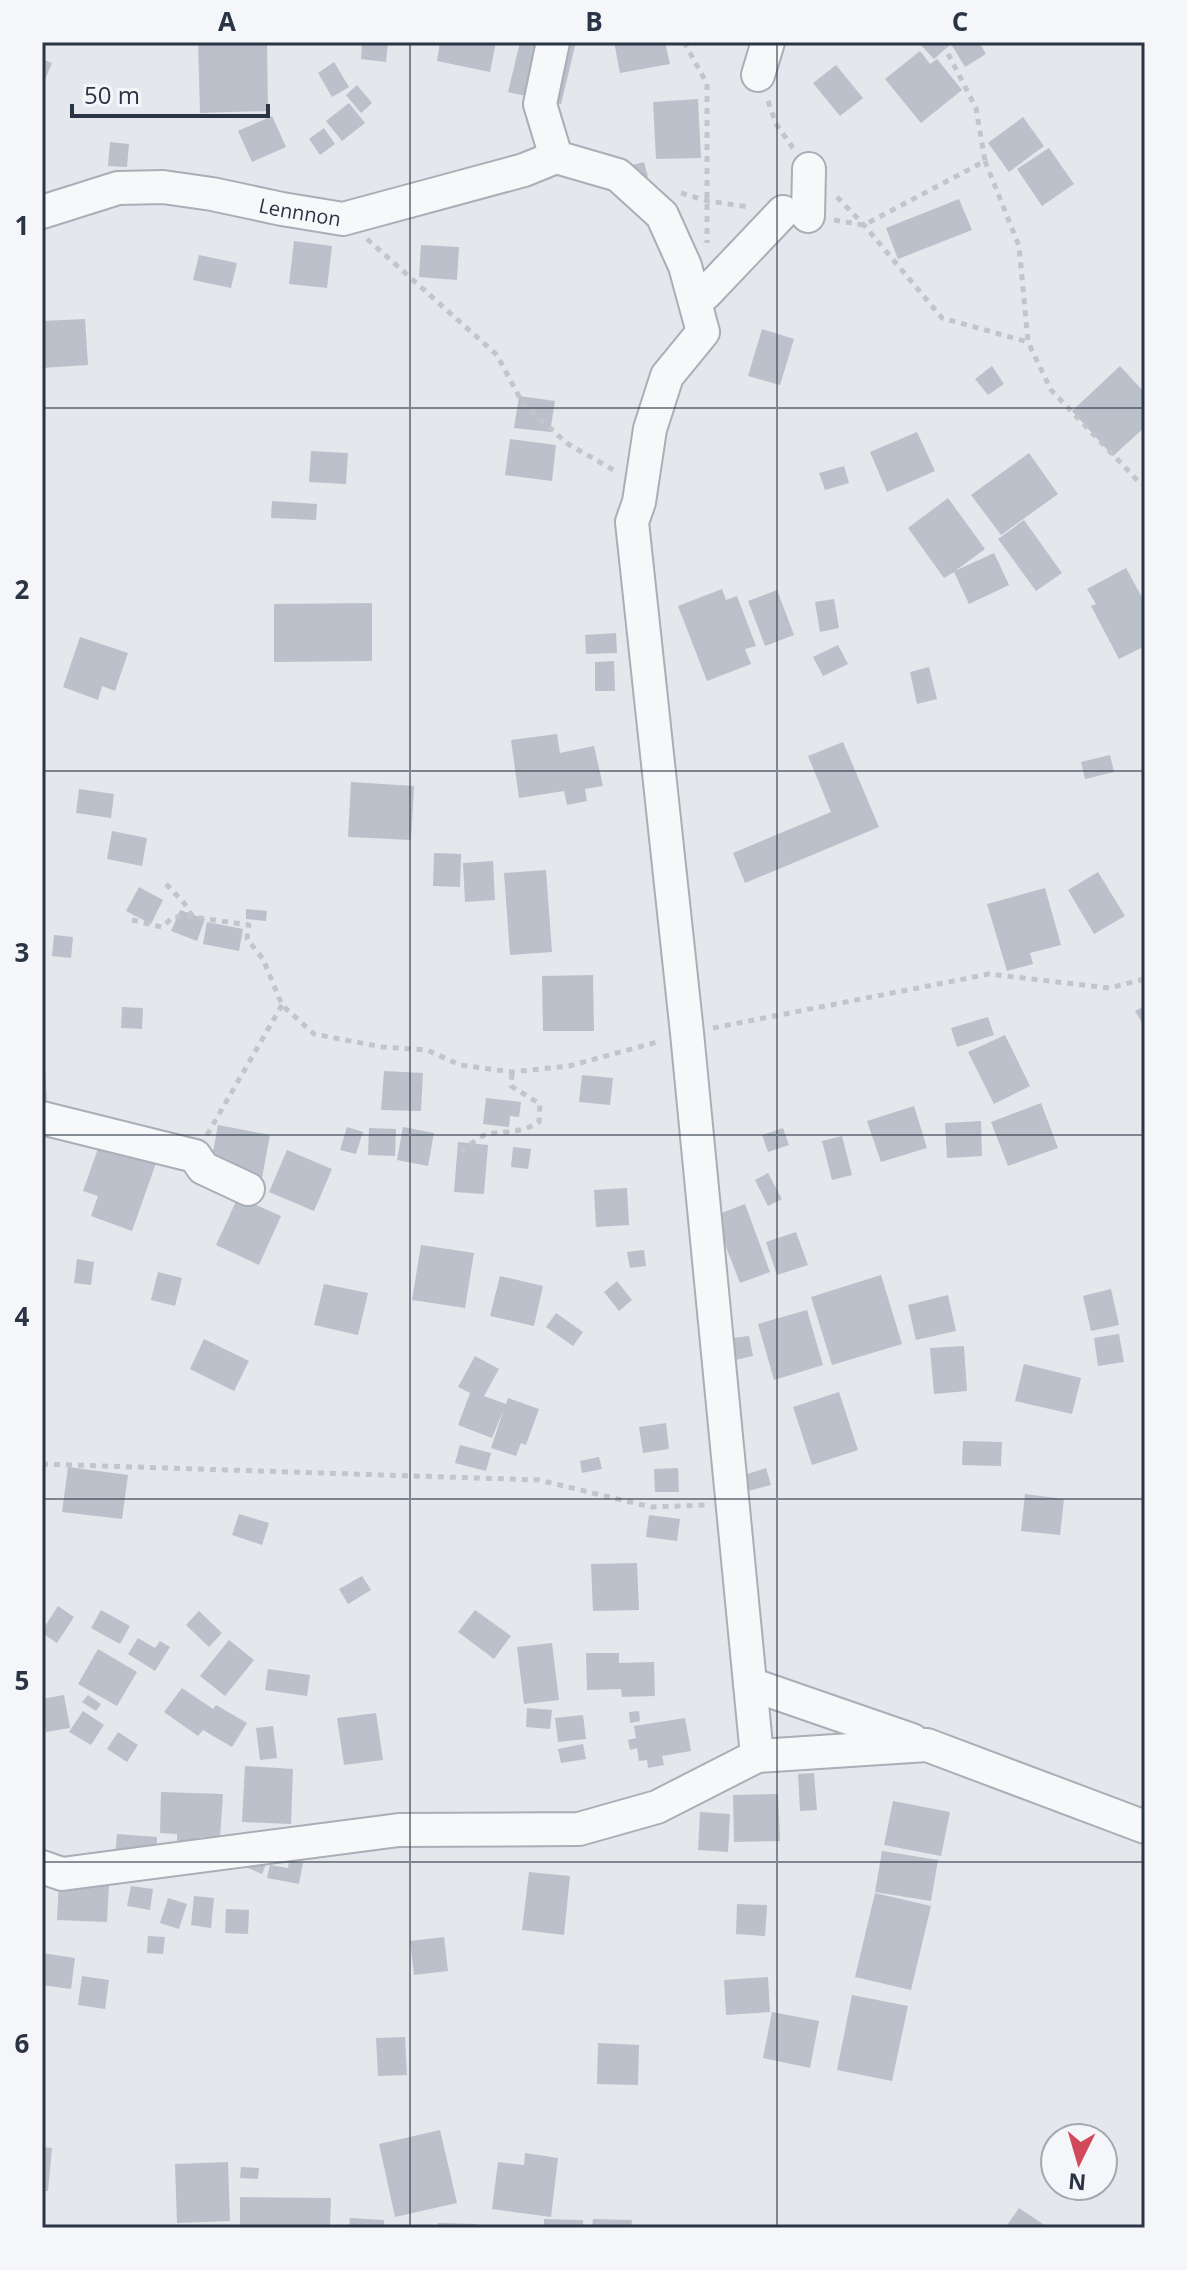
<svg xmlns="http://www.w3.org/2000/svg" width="1187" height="2270" font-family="'Open Sans',sans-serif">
<rect width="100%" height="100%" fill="#e4e7ec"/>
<g fill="#bbc0ca">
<polygon points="198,42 267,42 268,111 200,113"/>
<polygon points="362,42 388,42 386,62 361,59"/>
<polygon points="440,42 496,42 490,72 437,61"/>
<polygon points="520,42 576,42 561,104 508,92"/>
<polygon points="614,42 665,42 670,64 620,73"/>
<polygon points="918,42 979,42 986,54 965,67 951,44 934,59"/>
<polygon points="920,51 930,64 937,59 962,90 921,123 885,79"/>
<polygon points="42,59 52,63 42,87"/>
<polygon points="334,62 349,87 332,97 318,73"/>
<polygon points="836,65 863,98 840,116 813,83"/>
<polygon points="357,85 372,103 361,113 346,95"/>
<polygon points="698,99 701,158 656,159 653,102"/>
<polygon points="349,103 365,123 342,141 326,121"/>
<polygon points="272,116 286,147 252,162 238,131"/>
<polygon points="1023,117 1044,146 1009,172 988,143"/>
<polygon points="324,128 335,144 320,155 309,139"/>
<polygon points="110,142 129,144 127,167 108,166"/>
<polygon points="1049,148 1074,184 1042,206 1017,169"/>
<polygon points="644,162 648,177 625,184 620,168"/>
<polygon points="959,199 972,230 898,259 886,228"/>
<polygon points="294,241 332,246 327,288 289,284"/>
<polygon points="421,245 459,247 457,280 419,277"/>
<polygon points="199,255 237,263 231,288 193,280"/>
<polygon points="85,319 88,365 42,368 42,321"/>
<polygon points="762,329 794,339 780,385 748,376"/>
<polygon points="992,366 1004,384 988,395 975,379"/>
<polygon points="1120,366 1145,393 1145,427 1113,456 1072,411"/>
<polygon points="519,396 555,401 550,432 514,428"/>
<polygon points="917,432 935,471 887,492 870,452"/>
<polygon points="510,439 556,445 552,481 505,475"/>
<polygon points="311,451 348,453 346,484 309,482"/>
<polygon points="1029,453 1058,494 1001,535 971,495"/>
<polygon points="844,466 849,483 825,490 819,473"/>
<polygon points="948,498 985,549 955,571 994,553 1009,585 969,604 954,572 944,578 908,528"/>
<polygon points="272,501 317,504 316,520 271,518"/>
<polygon points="1024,520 1062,573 1036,591 998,539"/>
<polygon points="1126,568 1145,603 1145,646 1119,659 1091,606 1096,604 1087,589"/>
<polygon points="722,589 726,600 737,596 756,646 745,649 751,664 707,681 678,606"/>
<polygon points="777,590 794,635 765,646 748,601"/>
<polygon points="834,599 839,628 820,632 815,602"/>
<polygon points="372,603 372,661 274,662 274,604"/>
<polygon points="616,633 617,653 586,654 585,635"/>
<polygon points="80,637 128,653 115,691 102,686 98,700 63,687"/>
<polygon points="838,645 848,664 823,676 813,657"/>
<polygon points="614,661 615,691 595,691 595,662"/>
<polygon points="929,667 937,699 917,704 910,672"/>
<polygon points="557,734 560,753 594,746 603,786 585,789 587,801 567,805 564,791 519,798 511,740"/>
<polygon points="843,742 879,827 745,883 733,853 831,812 808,756"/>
<polygon points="1110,755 1114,772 1085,779 1081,762"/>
<polygon points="351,782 414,786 411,840 348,837"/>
<polygon points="79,789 114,794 111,818 76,813"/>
<polygon points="112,831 147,838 142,866 107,859"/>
<polygon points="434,853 461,854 460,887 433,886"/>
<polygon points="493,861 495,900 465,902 463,863"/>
<polygon points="546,870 552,952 510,955 504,873"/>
<polygon points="1098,872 1125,916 1094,934 1068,890"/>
<polygon points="139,887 163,900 151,924 126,911"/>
<polygon points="1045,888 1061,945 1030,953 1033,964 1007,971 987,904"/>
<polygon points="246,909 267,911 266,921 246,919"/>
<polygon points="180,910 205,919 197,941 171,931"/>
<polygon points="207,922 243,929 239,951 203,944"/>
<polygon points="54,935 73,937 71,958 52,956"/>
<polygon points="593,975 594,1031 543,1031 542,976"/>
<polygon points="1145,1006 1145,1028 1135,1011"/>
<polygon points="122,1007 143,1008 142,1029 121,1028"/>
<polygon points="988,1017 994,1035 957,1047 951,1028"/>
<polygon points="1005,1035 1030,1086 994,1104 968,1052"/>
<polygon points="44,1052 47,1102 42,1102 42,1053"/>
<polygon points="384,1071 423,1073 421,1111 381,1110"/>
<polygon points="582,1075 613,1078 610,1105 579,1102"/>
<polygon points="486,1098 521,1102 519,1117 510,1116 509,1127 483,1124"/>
<polygon points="1041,1103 1058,1148 1008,1166 991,1122"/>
<polygon points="914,1106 927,1148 881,1162 867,1121"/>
<polygon points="981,1121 982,1156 947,1158 945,1123"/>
<polygon points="218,1125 270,1135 262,1178 220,1170 230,1177 216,1194 202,1182 210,1168"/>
<polygon points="347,1127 363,1132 356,1154 340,1150"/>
<polygon points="403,1127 434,1133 428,1166 397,1160"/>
<polygon points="369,1128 396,1129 395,1156 368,1155"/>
<polygon points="783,1128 789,1145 768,1152 762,1135"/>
<polygon points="842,1136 852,1175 832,1180 822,1141"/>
<polygon points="458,1142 488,1145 484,1194 454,1192"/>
<polygon points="100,1143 156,1163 132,1231 91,1216 98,1196 83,1191"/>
<polygon points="513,1147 531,1149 528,1169 511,1167"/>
<polygon points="287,1150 332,1169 314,1211 269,1192"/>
<polygon points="768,1173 782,1199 768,1206 755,1180"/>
<polygon points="627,1188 629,1225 596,1227 594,1190"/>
<polygon points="238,1197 281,1216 259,1265 216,1245"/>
<polygon points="745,1204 770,1272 740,1283 714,1216"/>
<polygon points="796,1232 808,1265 777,1275 766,1242"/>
<polygon points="421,1245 474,1253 465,1308 412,1300"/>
<polygon points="644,1250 646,1266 630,1268 627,1252"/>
<polygon points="77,1259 94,1262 91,1285 74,1283"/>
<polygon points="158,1272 182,1278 175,1306 151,1300"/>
<polygon points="881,1275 902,1344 832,1365 811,1297"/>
<polygon points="500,1276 543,1286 534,1326 490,1316"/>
<polygon points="617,1281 632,1300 619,1311 604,1292"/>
<polygon points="324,1284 368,1293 358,1335 314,1325"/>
<polygon points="1111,1289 1119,1325 1091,1331 1083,1296"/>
<polygon points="948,1295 956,1331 916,1340 908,1305"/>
<polygon points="807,1310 823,1365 774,1380 758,1324"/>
<polygon points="556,1313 583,1332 573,1346 546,1327"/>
<polygon points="1119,1334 1124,1362 1098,1366 1094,1338"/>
<polygon points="749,1336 753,1356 735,1360 732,1338"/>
<polygon points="204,1339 249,1361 234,1391 190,1369"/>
<polygon points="964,1346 967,1391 934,1394 930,1348"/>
<polygon points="475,1356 499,1369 484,1396 506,1404 508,1398 539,1409 526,1445 521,1443 516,1456 491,1448 504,1409 492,1438 458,1425 470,1393 458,1387"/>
<polygon points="1024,1364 1081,1378 1072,1414 1015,1401"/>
<polygon points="839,1392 858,1450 812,1465 793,1407"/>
<polygon points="666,1423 669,1449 643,1453 639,1427"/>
<polygon points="963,1441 1002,1442 1001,1466 962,1465"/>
<polygon points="460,1445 491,1453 486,1471 455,1463"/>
<polygon points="599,1457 602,1469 582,1473 580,1461"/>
<polygon points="68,1467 128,1475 122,1519 62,1512"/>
<polygon points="678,1468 679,1492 655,1492 654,1469"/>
<polygon points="766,1468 771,1485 748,1491 744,1475"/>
<polygon points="1025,1494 1064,1499 1060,1535 1021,1531"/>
<polygon points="239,1514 269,1523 262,1545 232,1535"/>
<polygon points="649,1515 680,1519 677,1541 646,1537"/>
<polygon points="637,1563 639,1610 593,1611 591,1564"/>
<polygon points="362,1576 371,1590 348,1604 339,1589"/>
<polygon points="58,1606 74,1617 57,1643 42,1633 42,1631"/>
<polygon points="101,1610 130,1626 120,1644 91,1628"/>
<polygon points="475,1610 511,1636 494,1659 458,1632"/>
<polygon points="199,1611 222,1633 209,1647 186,1625"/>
<polygon points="138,1638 155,1648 160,1641 170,1647 155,1671 128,1654"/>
<polygon points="229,1640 254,1660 225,1696 200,1676"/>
<polygon points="552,1643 559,1700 524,1704 517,1647"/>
<polygon points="98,1649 137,1672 117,1706 78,1684"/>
<polygon points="586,1653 619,1653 619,1663 654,1662 655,1696 622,1697 621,1689 587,1690"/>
<polygon points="268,1669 310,1675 307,1696 265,1690"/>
<polygon points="182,1688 213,1709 216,1705 247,1723 232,1747 203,1730 198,1736 164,1712"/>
<polygon points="64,1695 70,1728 46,1732 42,1699"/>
<polygon points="88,1695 101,1704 96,1711 82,1702"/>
<polygon points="527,1708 552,1710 550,1729 526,1727"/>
<polygon points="83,1711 104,1725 91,1745 69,1732"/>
<polygon points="639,1711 640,1721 630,1723 629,1712"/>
<polygon points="376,1713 383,1760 344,1765 337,1718"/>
<polygon points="583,1715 586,1739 558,1742 555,1718"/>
<polygon points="685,1718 691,1751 662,1756 664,1765 648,1768 647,1760 639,1761 637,1748 630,1750 628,1740 636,1738 634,1726"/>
<polygon points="273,1726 277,1758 260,1760 256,1728"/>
<polygon points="118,1732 138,1745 127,1762 107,1749"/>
<polygon points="583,1744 586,1759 561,1763 558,1749"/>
<polygon points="245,1766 293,1769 291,1824 242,1822"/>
<polygon points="814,1773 817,1810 800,1811 798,1774"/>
<polygon points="161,1792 223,1794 220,1838 201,1837 200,1843 177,1843 177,1834 160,1833"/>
<polygon points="778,1794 780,1841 734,1842 733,1795"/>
<polygon points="893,1801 950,1812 941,1856 884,1845"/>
<polygon points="700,1812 730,1814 728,1852 698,1850"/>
<polygon points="117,1834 157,1837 155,1875 114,1872"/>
<polygon points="882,1851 938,1860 931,1901 875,1892"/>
<polygon points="271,1852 262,1874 239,1864"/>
<polygon points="289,1861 303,1863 299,1884 267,1878 270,1865 288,1868"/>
<polygon points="60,1862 110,1865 107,1922 57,1920"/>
<polygon points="529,1872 570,1876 564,1935 522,1930"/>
<polygon points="131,1886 153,1889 150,1910 127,1906"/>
<polygon points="875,1893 931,1906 911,1990 855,1977"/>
<polygon points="194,1896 214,1898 211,1928 191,1925"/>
<polygon points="168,1898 187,1904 179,1929 160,1923"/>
<polygon points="737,1904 767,1905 765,1936 736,1934"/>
<polygon points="226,1909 249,1910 248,1934 225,1933"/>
<polygon points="148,1936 165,1937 163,1954 147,1953"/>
<polygon points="444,1937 448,1971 414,1975 410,1941"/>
<polygon points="42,1953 75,1958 71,1989 42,1985"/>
<polygon points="82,1976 109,1980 105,2009 78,2005"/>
<polygon points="768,1977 770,2012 726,2015 724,1980"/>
<polygon points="852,1995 908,2006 892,2081 837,2070"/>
<polygon points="772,2012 819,2021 810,2068 763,2058"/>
<polygon points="405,2037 407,2075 378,2076 376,2038"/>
<polygon points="598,2043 639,2045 638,2085 597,2084"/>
<polygon points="440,2130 457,2203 395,2217 379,2144"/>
<polygon points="42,2147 52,2148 48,2191 42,2191"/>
<polygon points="525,2153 558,2158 551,2217 492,2209 498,2162 524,2165"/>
<polygon points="228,2162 230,2221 177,2223 175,2164"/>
<polygon points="241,2167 259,2168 258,2179 240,2178"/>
<polygon points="240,2197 331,2198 330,2228 240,2228"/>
<polygon points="1019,2208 1049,2228 1005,2228"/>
<polygon points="350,2218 384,2220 384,2228 349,2228"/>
<polygon points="544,2219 583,2220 583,2228 544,2228"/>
<polygon points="593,2219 632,2220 631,2228 592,2228"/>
<polygon points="438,2223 477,2224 477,2228 438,2228"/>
</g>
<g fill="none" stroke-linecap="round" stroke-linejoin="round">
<g stroke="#a9aeb7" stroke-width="36">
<g id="minor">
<polyline points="553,42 540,104 556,157 618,175 662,215 685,266 703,332 667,376 650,429 639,502 632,522 687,1033 757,1756"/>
<polyline points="758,75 768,42"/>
<path id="s1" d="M 42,212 L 118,188 L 163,187 L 212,194 L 282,209 L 343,219 L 524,170 L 556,157"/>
<polyline points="808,216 809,169"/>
<polyline points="705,294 783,212"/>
<polyline points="42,1118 195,1156 203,1168 248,1189"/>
<polyline points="750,1684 912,1740"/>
<polyline points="42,1867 62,1874 399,1830 579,1829 657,1807 757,1756 927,1745 1145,1827"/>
</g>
</g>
<g stroke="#c2c5cb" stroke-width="5" stroke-dasharray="6 6" stroke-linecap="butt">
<polyline points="684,42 707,84 707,243"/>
<polyline points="768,101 776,124 793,148"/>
<polyline points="985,161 1019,246 1028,342 1051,390 1139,482 1145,484"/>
<polyline points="681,193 708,201 749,207"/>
<polyline points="837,197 864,225 942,318 1028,342"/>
<polyline points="834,220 864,225 985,161 976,108 942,42"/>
<polyline points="367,239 497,355 523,404 568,444 617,472"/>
<polyline points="166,884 184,903 193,917 249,925 247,939 263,959 282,1005 314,1034 382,1047 427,1050 460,1065 512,1072 569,1066 661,1041"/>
<polyline points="132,920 162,927 173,917 192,917"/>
<polyline points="713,1028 989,974 1109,988 1145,979"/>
<polyline points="207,1135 282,1005"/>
<path d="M 461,1152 C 469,1146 479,1136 488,1134 C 507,1131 522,1133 539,1122 L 540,1104 L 511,1086 L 512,1072"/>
<polyline points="42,1464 539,1480 651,1507 708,1505"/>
</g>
<use href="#minor" stroke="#f7f8fa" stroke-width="32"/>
</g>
<path fill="none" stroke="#2b3445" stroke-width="2" stroke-opacity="0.55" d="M 410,42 L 410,2228M 777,42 L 777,2228M 42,408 L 1145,408M 42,771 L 1145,771M 42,1135 L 1145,1135M 42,1499 L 1145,1499M 42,1862 L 1145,1862"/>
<g text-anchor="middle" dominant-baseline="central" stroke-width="6" stroke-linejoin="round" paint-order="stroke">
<g font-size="20" fill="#2b3445" stroke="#f4f6f9">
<text stroke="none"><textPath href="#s1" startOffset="264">Lennnon</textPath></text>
</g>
</g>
<rect width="1187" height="2270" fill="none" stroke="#f4f6f9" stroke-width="88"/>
<g transform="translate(1079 2162) rotate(185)"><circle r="38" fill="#f4f6f9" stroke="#a4a8b1" stroke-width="2"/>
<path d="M0-6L14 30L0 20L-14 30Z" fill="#d1495b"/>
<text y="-12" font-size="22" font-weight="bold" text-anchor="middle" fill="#2b3445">N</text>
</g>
<path d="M72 104v12h196v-12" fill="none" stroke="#2b3445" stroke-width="4"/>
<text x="84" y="104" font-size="24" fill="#2b3445" stroke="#f4f6f9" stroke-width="6" paint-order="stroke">50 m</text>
<rect x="44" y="44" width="1099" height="2182" fill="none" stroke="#2b3445" stroke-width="3"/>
<g font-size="26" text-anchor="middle" font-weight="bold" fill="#2b3445">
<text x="227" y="31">A</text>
<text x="594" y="31">B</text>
<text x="960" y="31">C</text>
<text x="22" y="235">1</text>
<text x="22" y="599">2</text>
<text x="22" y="962">3</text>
<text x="22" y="1326">4</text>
<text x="22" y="1690">5</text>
<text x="22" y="2053">6</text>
</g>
</svg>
